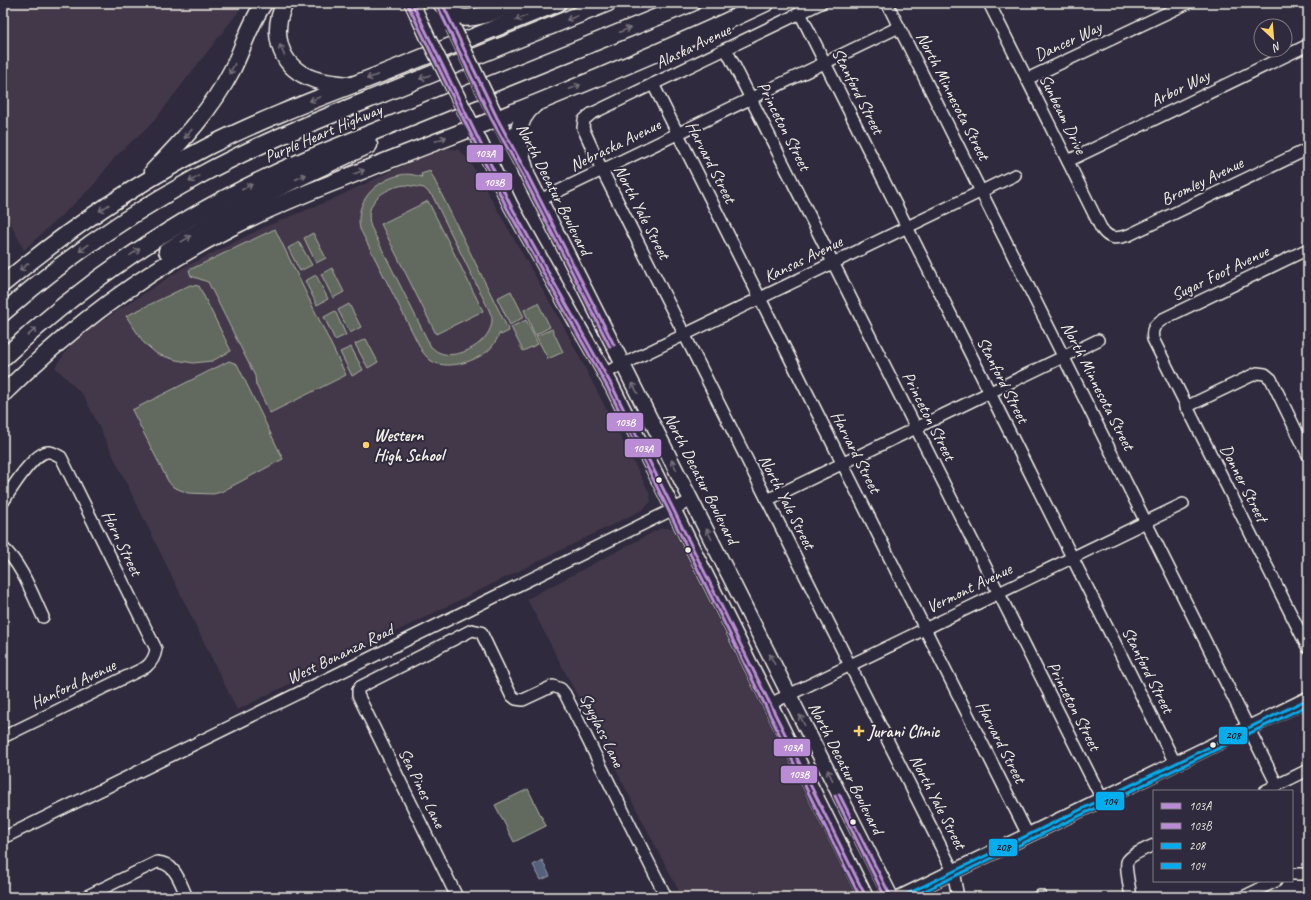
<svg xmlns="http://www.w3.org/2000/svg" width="1311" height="900" font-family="Caveat,sans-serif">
<rect width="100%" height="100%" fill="#2f2a3d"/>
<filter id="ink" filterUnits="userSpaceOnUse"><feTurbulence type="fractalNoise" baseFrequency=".025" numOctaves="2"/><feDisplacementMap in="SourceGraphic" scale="8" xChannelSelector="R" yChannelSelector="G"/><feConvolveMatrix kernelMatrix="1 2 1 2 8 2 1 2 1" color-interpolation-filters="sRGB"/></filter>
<g filter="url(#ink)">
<g fill="#423848">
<polygon points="3,3 245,3 154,121 116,156 92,187 24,250 3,208"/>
<polygon points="446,148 459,150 469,160 564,327 650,494 651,502 642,510 237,710 84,396 55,367 76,338 183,268 267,226 331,200 429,153"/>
<polygon points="661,528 672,528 854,894 852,897 682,897 527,599"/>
</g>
<g fill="#626a5e" stroke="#abaea3" fill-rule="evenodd">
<path d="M 430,171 L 509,331 L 501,335 L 500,333 C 497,339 494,345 490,349 C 477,361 450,370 433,362 C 429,360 425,355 422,351 L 360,229 C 354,202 375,181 400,175 C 407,173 415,175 422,177 L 421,174 ZM 405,185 L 424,188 L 433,197 L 489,310 C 490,313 492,316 492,319 C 493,341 458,362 438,352 C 436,351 433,348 431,347 L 371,227 C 363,203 383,188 405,185 Z"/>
<polygon points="428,201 483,311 436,334 381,224"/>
<polygon points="275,229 346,375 270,413 256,385 255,376 208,282 191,276 189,270"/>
<polygon points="313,233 326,258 316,263 304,238"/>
<polygon points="299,242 312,265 300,271 288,248"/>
<polygon points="332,268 344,292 333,298 321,274"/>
<polygon points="316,275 328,299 317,305 305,281"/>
<polygon points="190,285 199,286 231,351 212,361 193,363 176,360 157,354 144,343 126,316"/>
<polygon points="511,291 524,317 510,325 497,298"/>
<polygon points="538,303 550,327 535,335 524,310"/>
<polygon points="349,304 361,327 350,333 338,310"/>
<polygon points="335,311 346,335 335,340 324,317"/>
<polygon points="526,320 538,344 523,351 511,327"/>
<polygon points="552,329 563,352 548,359 536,336"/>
<polygon points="366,339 378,362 368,368 355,344"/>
<polygon points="351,347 363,370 352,376 340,352"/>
<polygon points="229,361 237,364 283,459 221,492 213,494 188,493 173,487 168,481 132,410"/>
<polygon points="528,789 546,826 514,842 495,805"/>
</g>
<polygon fill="#54617d" stroke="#949ba8" points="542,860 550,876 541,880 533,865"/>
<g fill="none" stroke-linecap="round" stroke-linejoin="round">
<g stroke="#f4f1e8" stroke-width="14">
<g id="minor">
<polyline points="821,3 591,114 584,120 583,128 602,170 953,871 958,897"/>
<polyline points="887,3 1277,785"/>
<path d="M 989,3 L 1101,228 C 1109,240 1116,239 1129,235 L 1308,149"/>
<polyline points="800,13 1175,763"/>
<polyline points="726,49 1102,799"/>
<polyline points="1027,79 1188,3"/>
<polyline points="653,84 1028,835"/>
<polyline points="1068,161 1308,45"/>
<polyline points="540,200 899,27"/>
<path d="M 1308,249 L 1163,319 C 1155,325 1151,328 1153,339 L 1308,648"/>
<polyline points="605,373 1015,175"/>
<polyline points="1186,407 1257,373 1265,374 1271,379 1308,455"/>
<polyline points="767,500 1098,340"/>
<path d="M 3,502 C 10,491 35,450 49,452 C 53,452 57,455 61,457 L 156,649 C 155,657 152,662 146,667 L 3,737"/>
<path d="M 3,548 C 21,563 33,596 43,617"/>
<polyline points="770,704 1183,504"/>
<polyline points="1265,791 1308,770"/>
<polyline points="3,838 692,500"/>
<polyline points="1292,874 1308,874"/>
<path d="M 85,897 L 157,862 C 176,863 180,883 187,897"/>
<polyline points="457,897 358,695 358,690 360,687 472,630 481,632 511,695 516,699 523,700 553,686 561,689 565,694 666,897"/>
<polyline points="1038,897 1040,896"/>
<path d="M 1131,897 C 1130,890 1125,867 1127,862 C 1130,855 1147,848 1154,845"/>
<polyline points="1243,897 1276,881"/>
</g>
</g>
<g stroke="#f4f1e8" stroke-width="17">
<g id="major">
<polyline points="412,3 428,38"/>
<polyline points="494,112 526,172 891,897"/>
<polyline points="470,121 511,206 612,386 866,897"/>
<polyline points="901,897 1308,699"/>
</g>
</g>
<g stroke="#f4f1e8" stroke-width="19">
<g id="highway">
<path d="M 285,3 C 271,30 278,64 308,77 C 320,83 334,83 348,85"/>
<path d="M 442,4 C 447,9 453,15 460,17 C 473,21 505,8 518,3"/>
<path d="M 153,171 C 183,140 212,109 232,70 C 243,48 250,23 264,3"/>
<path d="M 526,172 C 519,147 511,124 534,105"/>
<path d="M 167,251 C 230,208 301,177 369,145"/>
<path d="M 3,284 C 66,231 135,184 209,146 C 268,116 330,94 391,70 C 447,48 502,25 558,3"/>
<path d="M 3,313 C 62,261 127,215 197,177 C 257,144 321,119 385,93 C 459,63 534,33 608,3"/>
<path d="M 3,358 C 93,274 196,206 309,158 L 692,3"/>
<path d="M 3,394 C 70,327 146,271 230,228 C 265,210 301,195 337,181 C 404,153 472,129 539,102 C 616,71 692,38 766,3"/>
</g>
</g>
<use href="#minor" stroke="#2f2a3d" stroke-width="11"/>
<use href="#major" stroke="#2f2a3d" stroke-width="14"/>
<use href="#highway" stroke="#2f2a3d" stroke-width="16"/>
<g stroke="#f4f1e8" stroke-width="17" stroke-linecap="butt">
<g id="major-bridge">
<polyline points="453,27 494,112"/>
<polyline points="428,38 470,121"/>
</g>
</g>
<use href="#major-bridge" stroke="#2f2a3d" stroke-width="14"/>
<g stroke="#2f2a3d" stroke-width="6">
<g id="bus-1">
<polyline points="412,3 511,206 612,386 866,897"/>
<polyline points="442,3 497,118 526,172 614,345"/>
<polyline points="839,794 891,897"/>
</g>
</g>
<g stroke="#2f2a3d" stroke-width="6">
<g id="bus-2">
<polyline points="408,5 507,208 608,388 860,897"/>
<polyline points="437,5 492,120 522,174 610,347"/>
<polyline points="835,796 885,897"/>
</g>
</g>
<g stroke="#2f2a3d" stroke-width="6">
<polyline id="bus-3" points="901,897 1308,699"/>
</g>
<g stroke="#2f2a3d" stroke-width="6">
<polyline id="bus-4" points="912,897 1308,705"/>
</g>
<use href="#bus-1" stroke="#ba8cd5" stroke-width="3"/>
<use href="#bus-2" stroke="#ba8cd5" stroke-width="3"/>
<use href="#bus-3" stroke="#00adef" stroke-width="3"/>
<use href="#bus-4" stroke="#00adef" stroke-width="3"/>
</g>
<defs><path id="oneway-shaft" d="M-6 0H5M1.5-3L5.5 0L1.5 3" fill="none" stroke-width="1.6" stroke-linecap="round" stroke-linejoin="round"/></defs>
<g stroke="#747079">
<use href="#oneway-shaft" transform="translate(521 18) rotate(158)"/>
<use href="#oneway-shaft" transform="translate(572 18) rotate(158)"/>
<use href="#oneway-shaft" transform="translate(625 30) rotate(-22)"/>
<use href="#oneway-shaft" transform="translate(282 50) rotate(-114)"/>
<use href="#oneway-shaft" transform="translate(232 69) rotate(117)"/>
<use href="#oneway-shaft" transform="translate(372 77) rotate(159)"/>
<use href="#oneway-shaft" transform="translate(425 77) rotate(158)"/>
<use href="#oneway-shaft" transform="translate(575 87) rotate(-22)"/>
<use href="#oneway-shaft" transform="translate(315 99) rotate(159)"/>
<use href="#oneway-shaft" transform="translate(188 134) rotate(130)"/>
<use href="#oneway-shaft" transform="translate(441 139) rotate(-21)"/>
<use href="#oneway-shaft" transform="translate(359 172) rotate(-22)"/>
<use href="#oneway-shaft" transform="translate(301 177) rotate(-25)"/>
<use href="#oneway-shaft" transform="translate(194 179) rotate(151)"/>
<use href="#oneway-shaft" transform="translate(247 187) rotate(-27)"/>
<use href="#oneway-shaft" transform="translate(104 208) rotate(146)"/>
<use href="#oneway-shaft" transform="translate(186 239) rotate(-32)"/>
<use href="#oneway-shaft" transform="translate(84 248) rotate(144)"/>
<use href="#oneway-shaft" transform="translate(135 252) rotate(-34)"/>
<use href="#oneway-shaft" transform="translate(24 267) rotate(141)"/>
<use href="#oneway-shaft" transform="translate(32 332) rotate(-41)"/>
<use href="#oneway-shaft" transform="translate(635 388) rotate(-117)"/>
<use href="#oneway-shaft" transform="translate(674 465) rotate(-117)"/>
<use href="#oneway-shaft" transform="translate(709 534) rotate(-117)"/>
<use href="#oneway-shaft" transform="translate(772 659) rotate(-117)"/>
<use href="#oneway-shaft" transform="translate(802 720) rotate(-117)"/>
<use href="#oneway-shaft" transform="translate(830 775) rotate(-117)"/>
</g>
</g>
<g fill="#ffd166" stroke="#2f2a3d" stroke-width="1.5">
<circle cx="366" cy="445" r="4"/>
<path d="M857 725h4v4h4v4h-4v4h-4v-4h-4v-4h4z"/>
</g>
<g fill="#f4f1e8" stroke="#2f2a3d" stroke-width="1.5">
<circle cx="659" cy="480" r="3.5"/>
<circle cx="688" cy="550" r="3.5"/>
<circle cx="1213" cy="745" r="3.5"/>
<circle cx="853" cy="822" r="3.5"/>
</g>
<g text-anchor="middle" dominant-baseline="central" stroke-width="4" stroke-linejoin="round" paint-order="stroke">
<g font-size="17" fill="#f4f1e8" stroke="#2f2a3d">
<text transform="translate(1068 41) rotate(-25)">Dancer Way</text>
<text transform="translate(693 46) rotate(-26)">Alaska Avenue</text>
<text transform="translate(1180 88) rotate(-26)">Arbor Way</text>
<text transform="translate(858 91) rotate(63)">Stanford Street</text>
<text transform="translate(953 96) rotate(63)">North Minnesota Street</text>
<text transform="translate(1063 114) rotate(64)">Sunbeam Drive</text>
<text transform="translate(784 126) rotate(63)">Princeton Street</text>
<text transform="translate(323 133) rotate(-23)">Purple Heart Highway</text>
<text transform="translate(615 145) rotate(-26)">Nebraska Avenue</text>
<text transform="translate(711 162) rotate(63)">Harvard Street</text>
<text transform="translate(1202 181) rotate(-26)">Bromley Avenue</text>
<text transform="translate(554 189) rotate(63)">North Decatur Boulevard</text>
<text transform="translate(642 212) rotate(63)">North Yale Street</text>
<text transform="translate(803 259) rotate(-26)">Kansas Avenue</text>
<text transform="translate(1220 273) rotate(-26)">Sugar Foot Avenue</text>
<text transform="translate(1003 380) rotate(63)">Stanford Street</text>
<text transform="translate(1098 386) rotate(63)">North Minnesota Street</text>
<text transform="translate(929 416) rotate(63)">Princeton Street</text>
<text transform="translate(856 452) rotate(63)">Harvard Street</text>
<text transform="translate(701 478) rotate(63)">North Decatur Boulevard</text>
<text transform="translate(1244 483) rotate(63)">Donner Street</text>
<text transform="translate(787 502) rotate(63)">North Yale Street</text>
<text transform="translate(122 543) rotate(64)">Horn Street</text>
<text transform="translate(969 588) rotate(-26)">Vermont Avenue</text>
<text transform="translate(340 654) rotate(-26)">West Bonanza Road</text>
<text transform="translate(1148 670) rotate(63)">Stanford Street</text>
<text transform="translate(73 684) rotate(-26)">Hanford Avenue</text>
<text transform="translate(1074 706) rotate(63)">Princeton Street</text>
<text transform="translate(602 730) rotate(64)">Spyglass Lane</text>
<text transform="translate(1001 742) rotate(63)">Harvard Street</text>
<text transform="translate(846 768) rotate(63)">North Decatur Boulevard</text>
<text transform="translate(422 788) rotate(64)">Sea Pines Lane</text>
<text transform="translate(938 802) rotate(63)">North Yale Street</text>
</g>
<g font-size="17" font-weight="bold" fill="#f4f1e8" stroke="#2f2a3d" text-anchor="start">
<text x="374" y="435">Western<tspan x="374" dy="20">High School</tspan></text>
<text x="868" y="731">Jurani Clinic</text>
</g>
</g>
<g stroke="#2f2a3d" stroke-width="1.5">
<rect x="466" y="144" width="38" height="19" rx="4" fill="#ba8cd5"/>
<rect x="475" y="172" width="38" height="19" rx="4" fill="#ba8cd5"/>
<rect x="606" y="412" width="38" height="20" rx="4" fill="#ba8cd5"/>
<rect x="624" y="438" width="38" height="20" rx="4" fill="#ba8cd5"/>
<rect x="1218" y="726" width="30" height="19" rx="4" fill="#00adef"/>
<rect x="773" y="738" width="38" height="19" rx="4" fill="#ba8cd5"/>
<rect x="780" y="765" width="38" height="19" rx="4" fill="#ba8cd5"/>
<rect x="1095" y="791" width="30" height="20" rx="4" fill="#00adef"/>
<rect x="988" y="838" width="30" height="19" rx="4" fill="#00adef"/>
</g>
<g font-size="11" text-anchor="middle" font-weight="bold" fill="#fff">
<text x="485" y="157">103A</text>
<text x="494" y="186">103B</text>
<text x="625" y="426">103B</text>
<text x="643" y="452">103A</text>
<text x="792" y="751">103A</text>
<text x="799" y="778">103B</text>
</g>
<g font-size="11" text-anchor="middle" font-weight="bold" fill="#111">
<text x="1233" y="739">208</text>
<text x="1110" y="805">104</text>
<text x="1003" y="851">208</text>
</g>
<rect width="1311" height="900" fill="none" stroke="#2f2a3d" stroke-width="16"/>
<rect x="8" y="8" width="1295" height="884" fill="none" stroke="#f4f1e8" stroke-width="1.5" filter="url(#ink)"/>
<rect x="1153" y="790" width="140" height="92" fill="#2f2a3d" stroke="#7e7a81"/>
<rect x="1161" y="803" width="20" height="6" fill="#ba8cd5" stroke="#7e7a81"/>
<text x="1189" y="810" font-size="12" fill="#f4f1e8">103A</text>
<rect x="1161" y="823" width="20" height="6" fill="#ba8cd5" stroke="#7e7a81"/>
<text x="1189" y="830" font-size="12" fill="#f4f1e8">103B</text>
<rect x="1161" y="843" width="20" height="6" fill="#00adef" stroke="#7e7a81"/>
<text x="1189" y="850" font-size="12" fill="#f4f1e8">208</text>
<rect x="1161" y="863" width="20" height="6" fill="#00adef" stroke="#7e7a81"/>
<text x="1189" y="870" font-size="12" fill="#f4f1e8">104</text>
<g transform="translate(1273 38) rotate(154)"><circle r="19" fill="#2f2a3d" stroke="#7e7a81"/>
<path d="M0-3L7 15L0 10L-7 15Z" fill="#ffd166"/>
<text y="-6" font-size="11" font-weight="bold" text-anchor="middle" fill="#f4f1e8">N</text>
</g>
</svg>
